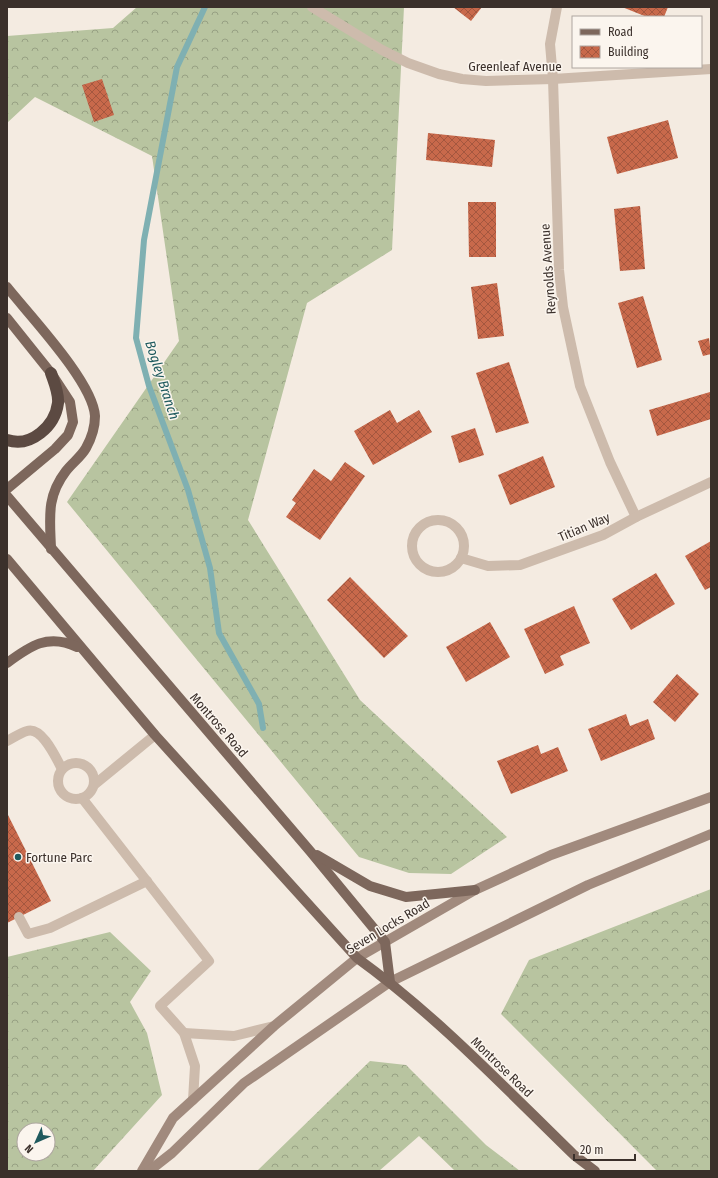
<svg xmlns="http://www.w3.org/2000/svg" width="718" height="1178" font-family="'Fira Sans Condensed',sans-serif">
<defs>
<pattern id="forest-crowns" width="20" height="18" patternUnits="userSpaceOnUse"><rect width="20" height="18" fill="#b8c4a0"/><path d="M2 6a3 3 0 1 1 6 0M12 15a3 3 0 1 1 6 0" fill="none" stroke="#97a083"/></pattern>
<pattern id="building-cross-hatch" width="8" height="8" patternUnits="userSpaceOnUse"><rect width="8" height="8" fill="#c8694b"/><path d="M0 0l8 8M0 8l8-8" fill="none" stroke="#a4573f"/></pattern>
</defs>
<rect width="100%" height="100%" fill="#f4ebe1"/>
<g fill="url(#forest-crowns)" fill-rule="evenodd">
<polygon points="137,7 404,7 392,250 307,303 248,520 360,700 507,837 451,874 409,873 359,857 67,502 179,341 152,156 35,97 7,123 7,36 113,28"/>
<polygon points="711,889 711,1171 657,1171 501,1014 529,960"/>
<path d="M 110,932 L 151,971 L 130,1002 L 147,1033 L 162,1095 L 93,1171 L 7,1171 L 7,957 ZM 24,1130 L 48,1130 L 48,1154 L 24,1154 Z"/>
<polygon points="370,1061 406,1065 486,1145 520,1171 455,1171 419,1136 379,1171 257,1171"/>
</g>
<g fill="none" stroke-linecap="round" stroke-linejoin="round">
<polyline stroke="#7fb0b2" stroke-width="6" points="205,7 177,67 144,240 136,338 149,386 188,490 210,568 219,633 259,704 263,728"/>
</g>
<g fill="url(#building-cross-hatch)">
<polygon points="453,7 482,7 471,21"/>
<polygon points="622,7 668,7 664,17 647,17"/>
<polygon points="102,79 114,115 94,122 82,85"/>
<polygon points="668,120 678,158 617,174 607,137"/>
<polygon points="428,133 495,140 492,167 426,160"/>
<polygon points="468,202 496,202 496,257 469,257"/>
<polygon points="640,206 645,269 620,271 614,209"/>
<polygon points="497,283 504,336 478,339 471,287"/>
<polygon points="643,296 662,360 637,368 618,303"/>
<polygon points="709,338 711,354 703,356 698,341"/>
<polygon points="509,362 529,423 496,433 476,373"/>
<polygon points="710,392 711,419 657,436 649,410"/>
<polygon points="390,410 397,423 419,410 432,432 373,465 354,431"/>
<polygon points="475,428 484,455 459,463 451,436"/>
<polygon points="543,456 555,487 510,505 498,475"/>
<polygon points="345,462 365,476 320,540 286,517 296,503 292,500 314,469 331,481"/>
<polygon points="711,541 711,587 705,590 685,556"/>
<polygon points="656,573 675,604 631,630 612,599"/>
<polygon points="350,577 408,636 384,658 327,600"/>
<polygon points="574,606 590,643 560,656 564,665 545,674 524,629"/>
<polygon points="490,622 510,657 466,682 446,647"/>
<polygon points="677,674 699,694 675,722 653,702"/>
<polygon points="626,714 630,726 648,719 655,739 601,761 588,729"/>
<polygon points="538,745 541,754 558,747 568,771 511,794 497,761"/>
<polygon points="7,813 51,901 7,923"/>
</g>
<g fill="none" stroke-linecap="round" stroke-linejoin="round">
<g stroke="#cdbbac" stroke-width="10">
<path d="M 7,741 C 13,738 20,733 27,731 C 42,726 56,758 62,769"/>
<circle cx="76" cy="781" r="18"/>
<polyline points="94,785 155,735"/>
<polyline points="82,798 209,961 160,1006 184,1033 195,1066 193,1100"/>
<polyline points="19,917 28,934 50,928 147,881"/>
<polyline points="184,1033 234,1036 274,1026"/>
</g>
<g stroke="#cdbbac" stroke-width="10">
<polyline points="312,7 382,50 408,63 439,74 462,79 486,81 553,79 711,69"/>
<polyline points="557,7 550,44 553,79 559,270 563,307 580,386 610,462 636,517"/>
<circle cx="438" cy="546" r="26"/>
<polyline points="461,558 488,566 520,565 603,535 636,517 711,482"/>
</g>
<g stroke="#a18a7d" stroke-width="10">
<polyline points="142,1171 173,1118 274,1026 357,958 475,890 551,855 711,797"/>
<polyline points="149,1171 172,1153 244,1083 390,982 588,885 711,834"/>
</g>
<g stroke="#7d675c" stroke-width="10">
<path d="M 7,287 C 30,316 93,382 95,416 C 95,427 91,439 86,448 C 81,457 72,463 66,471 C 46,497 50,518 51,549"/>
<polyline points="7,318 51,373 70,402 73,422 68,435 55,449 7,489"/>
<polyline points="7,496 310,851 385,942 390,982"/>
<path d="M 7,559 L 155,735 L 357,958 C 436,1015 504,1087 574,1155 L 595,1171"/>
<path d="M 7,663 C 30,646 48,633 77,647"/>
<polyline points="317,855 370,886 406,897 475,890"/>
</g>
<path stroke="#5c4a42" stroke-width="12" d="M 7,440 C 31,448 55,426 58,403 C 59,393 54,382 51,373"/>
</g>
<circle fill="#1f5a5e" stroke="#fbf5ee" stroke-width="1.5" cx="18" cy="857" r="4"/>
<g text-anchor="middle" dominant-baseline="central" stroke-width="3" stroke-linejoin="round" paint-order="stroke">
<g font-size="13" fill="#3b302b" stroke="#fbf5ee">
<text x="515" y="66">Greenleaf Avenue</text>
<text transform="translate(548 269) rotate(-94)">Reynolds Avenue</text>
<text transform="translate(584 527) rotate(-23)">Titian Way</text>
<text transform="translate(219 725) rotate(49)">Montrose Road</text>
<text transform="translate(388 926) rotate(-31)">Seven Locks Road</text>
<text transform="translate(502 1067) rotate(44)">Montrose Road</text>
</g>
<g font-size="13" fill="#3b302b" stroke="#fbf5ee" text-anchor="start">
<text x="26" y="857">Fortune Parc</text>
</g>
<g font-size="14" font-style="italic" fill="#1f5a5e" stroke="#fbf5ee">
<text transform="translate(162 380) rotate(72)">Bogley Branch</text>
</g>
</g>
<rect width="718" height="1178" fill="none" stroke="#3b302b" stroke-width="16"/>
<rect x="572" y="16" width="130" height="52" fill="#fbf5ee" stroke="#aea6a0"/>
<rect x="580" y="29" width="20" height="6" fill="#7d675c" stroke="#aea6a0"/>
<text x="608" y="36" font-size="12" fill="#3b302b">Road</text>
<rect x="580" y="46" width="20" height="12" fill="url(#building-cross-hatch)" stroke="#aea6a0"/>
<text x="608" y="56" font-size="12" fill="#3b302b">Building</text>
<g transform="translate(36 1142) rotate(225)"><circle r="19" fill="#fbf5ee" stroke="#aea6a0"/>
<path d="M0-3L7 15L0 10L-7 15Z" fill="#1f5a5e"/>
<text y="-6" font-size="11" font-weight="bold" text-anchor="middle" fill="#3b302b">N</text>
</g>
<path d="M574 1154v6h61v-6" fill="none" stroke="#3b302b" stroke-width="2"/>
<text x="580" y="1154" font-size="12" fill="#3b302b" stroke="#fbf5ee" stroke-width="3" paint-order="stroke">20 m</text>
</svg>
